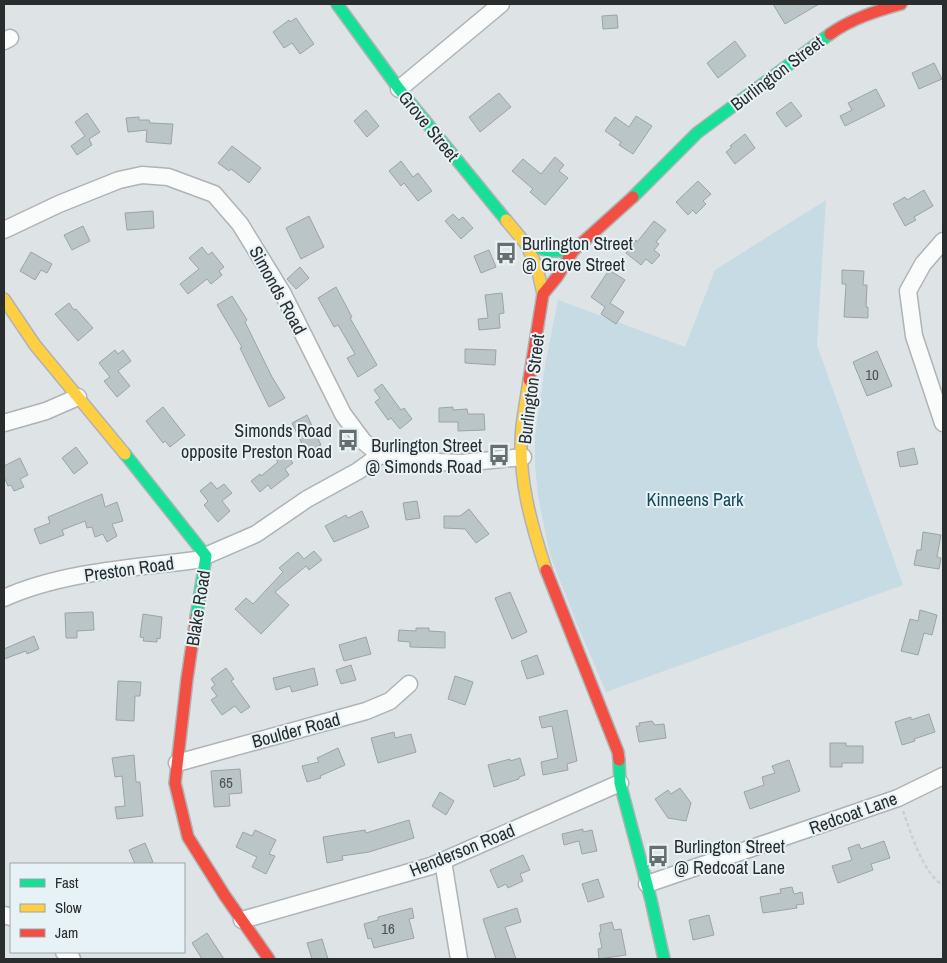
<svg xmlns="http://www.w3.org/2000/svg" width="947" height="963" font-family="'Archivo Narrow',sans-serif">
<rect width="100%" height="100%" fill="#dee3e6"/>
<polygon fill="#c7dbe5" points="826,200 817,345 903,585 606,692 577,624 550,555 538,496 535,465 535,436 545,366 558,300 685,347 715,270"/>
<g fill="#bac5c8" stroke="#9ea3a4">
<polygon points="773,4 819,4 785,24"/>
<polygon points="617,15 618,28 603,29 602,16"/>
<polygon points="296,18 314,44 300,54 292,43 284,48 273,32 289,20 290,22"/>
<polygon points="735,41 746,56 718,78 707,63"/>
<polygon points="934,63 942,79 919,89 912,73"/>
<polygon points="876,89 885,106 845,126 840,116 852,110 848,103"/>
<polygon points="499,93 511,107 480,132 469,117"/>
<polygon points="791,102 802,116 786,127 776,113"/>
<polygon points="366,110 379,126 367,137 354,121"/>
<polygon points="87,113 100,132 89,139 92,145 77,155 71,146 85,136 75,122"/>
<polygon points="636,116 652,126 633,154 619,145 621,142 605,131 615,117 629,127"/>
<polygon points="139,117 139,120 149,120 150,123 173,124 171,144 146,142 147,130 128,132 126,118"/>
<polygon points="745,134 755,148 735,164 726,152 732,147 730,146"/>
<polygon points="232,146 261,168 249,183 231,169 229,171 218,163"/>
<polygon points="555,157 564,165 559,171 568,178 545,205 530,192 533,189 512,171 523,159 541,174"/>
<polygon points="401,161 413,177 418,173 432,191 418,201 404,183 401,186 389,171"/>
<polygon points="698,181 711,194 703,201 706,204 696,214 693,210 688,215 676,202"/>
<polygon points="924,190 933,206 914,217 916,220 905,226 893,204 905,197 907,200"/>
<polygon points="153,211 154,228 127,230 125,213"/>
<polygon points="453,214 459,220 463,217 473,228 461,239 445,221"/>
<polygon points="309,216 324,247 301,259 286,228"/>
<polygon points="654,221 666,230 656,242 659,244 654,250 660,255 652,264 646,259 641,265 626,253 636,240 637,242"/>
<polygon points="83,226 90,241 72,250 64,235"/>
<polygon points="202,247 208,255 212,252 224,267 219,271 222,275 211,284 207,279 188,294 180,284 199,269 189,258"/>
<polygon points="489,250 496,267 481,273 474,256"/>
<polygon points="31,252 52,264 47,273 41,270 35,280 20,271"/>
<polygon points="300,267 309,278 296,289 287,279"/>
<polygon points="609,270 625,280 610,303 624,312 616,324 601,314 605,307 591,297"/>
<polygon points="842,270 864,271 863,285 867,285 866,307 868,307 868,318 844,317 846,284 842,284"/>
<polygon points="336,287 352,317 350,318 377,365 358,377 347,358 355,354 338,325 334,327 318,298"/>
<polygon points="502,293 504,313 499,314 500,328 479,330 478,319 488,318 485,295"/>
<polygon points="232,296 247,320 245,322 272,377 285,398 269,407 240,348 242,347 217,305"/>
<polygon points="69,303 74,310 76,309 93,328 78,341 55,314"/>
<polygon points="465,349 496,350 495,365 465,363"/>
<polygon points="115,350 118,354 123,350 131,361 118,371 130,386 117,397 104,381 110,377 99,363"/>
<polygon points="877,351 892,386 867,396 853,362"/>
<polygon points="382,384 401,410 404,408 412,419 400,429 391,418 388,420 375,402 380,398 374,390"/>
<polygon points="163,407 185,435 170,447 165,441 163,443 146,421"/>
<polygon points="453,407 453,410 467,409 468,414 484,414 485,430 458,431 458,422 439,422 439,408"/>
<polygon points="307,415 321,445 306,452 292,423"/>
<polygon points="76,447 88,463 74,474 62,458"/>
<polygon points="914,448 918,464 900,467 897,452"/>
<polygon points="284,452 293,463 285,469 289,475 271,489 268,485 260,492 251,481 260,474 261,476 278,462 276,459"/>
<polygon points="20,458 28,475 20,479 24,487 14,491 11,485 8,486 4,477 4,466"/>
<polygon points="211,482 217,489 224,484 232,493 222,501 230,511 218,522 204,505 208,501 200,491"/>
<polygon points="102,494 105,507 117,502 123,521 112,524 117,536 107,542 103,534 95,537 92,527 87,528 85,521 62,530 64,535 40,544 34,529 50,523 48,517"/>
<polygon points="417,501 420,518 406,520 403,503"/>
<polygon points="469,509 489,534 476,543 465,529 444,528 444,516 460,516"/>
<polygon points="362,511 369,527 334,542 325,526 346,515 348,518"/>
<polygon points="923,532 941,535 937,557 941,558 939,569 914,565 917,550 921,550"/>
<polygon points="314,551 322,560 309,570 306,566 275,592 289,605 261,634 235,609 246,598 253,604 283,572 279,568 298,552 304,559"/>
<polygon points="510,592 527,632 512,639 495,598"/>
<polygon points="920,610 937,615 932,635 924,633 918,655 901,651 910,619 918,621"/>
<polygon points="93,612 94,630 77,631 77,638 66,638 65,613"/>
<polygon points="143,614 162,617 160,639 157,638 157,642 143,641 144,638 140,637"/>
<polygon points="416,628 429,628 429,631 445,632 445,648 410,647 410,642 398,641 399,630 416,631"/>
<polygon points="34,636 39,649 27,654 26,651 4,659 4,649"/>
<polygon points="366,637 371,654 344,661 339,645"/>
<polygon points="537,655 544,674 527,679 521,661"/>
<polygon points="351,665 356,680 341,684 336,670"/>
<polygon points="226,668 234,679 231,681 250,707 241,713 235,706 222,715 211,700 217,696 211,688 215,685 211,679"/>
<polygon points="314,668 318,685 292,692 290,686 276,690 273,678"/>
<polygon points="455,676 473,682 465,705 448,699"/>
<polygon points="118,681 141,682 140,696 135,696 134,721 116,720"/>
<polygon points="567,710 577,761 567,764 568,770 543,775 541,762 558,758 552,726 542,728 539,717"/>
<polygon points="929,714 935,732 914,739 915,741 902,745 895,722 911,717 911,720"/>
<polygon points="652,721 655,725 664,724 666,738 639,742 636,726 640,726 639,723"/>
<polygon points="394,732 395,738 411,734 416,752 378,763 371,738"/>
<polygon points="830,743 846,743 846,746 863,746 863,763 842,763 842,767 830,767"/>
<polygon points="338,748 345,765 320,776 321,778 307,782 302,766 319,762 317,758"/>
<polygon points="134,755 136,782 140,782 143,816 117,819 115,807 125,806 122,776 115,777 112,758"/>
<polygon points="520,758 525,775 519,777 519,779 494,787 488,765 510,759 510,761"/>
<polygon points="789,760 800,791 750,809 744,792 764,785 762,777 775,773 772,766"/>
<polygon points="240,769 242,793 229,794 230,806 214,807 211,771"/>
<polygon points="680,788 691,803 686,821 668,818 655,799 668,790 671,794"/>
<polygon points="440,792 454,801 446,815 432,806"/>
<polygon points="409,820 414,838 369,852 342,856 343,860 327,863 323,837 365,830 366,833"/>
<polygon points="583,829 583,832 592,830 597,851 582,854 579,841 564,845 562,834"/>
<polygon points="255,830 276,840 269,854 275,856 266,874 252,867 257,857 236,847 243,832 252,836"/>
<polygon points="884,841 890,858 871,864 873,870 838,883 832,866 852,860 848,848 859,844 861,849"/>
<polygon points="145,843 153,862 147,864 135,864 129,850"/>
<polygon points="523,855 530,870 520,874 523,881 508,888 506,884 498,888 490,870"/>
<polygon points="598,879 604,897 588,902 582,884"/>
<polygon points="792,887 794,894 802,892 804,904 796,905 797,908 763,913 760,897 781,893 780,889"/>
<polygon points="412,908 414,918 409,919 414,938 374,948 371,938 368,939 364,924 378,920 378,917"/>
<polygon points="517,908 521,922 505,927 516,959 496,959 483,919"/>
<polygon points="709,915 714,935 693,940 689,920"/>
<polygon points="612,922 614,930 621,929 626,955 599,959 598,949 602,948 599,933 601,932 600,925"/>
<polygon points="207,933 224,959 202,959 192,943"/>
<polygon points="322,939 328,959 312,959 307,943"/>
</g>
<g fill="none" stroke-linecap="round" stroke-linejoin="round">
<g stroke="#afb3b6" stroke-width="19">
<g id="street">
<polyline points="4,41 10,38"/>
<polyline points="399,89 501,4"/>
<polyline points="4,230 59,204 119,180 142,175 168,177 214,194 240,224 283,294 343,414 363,441 380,455 417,461 461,463 523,457"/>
<polyline points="943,241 923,264 908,291 914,336 943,423"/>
<polyline points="4,423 46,411 78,397"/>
<path d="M 4,598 C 62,572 133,568 196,560 L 256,534 L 307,499 L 358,471 L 380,455"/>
<polyline points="177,763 366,711 390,701 409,684"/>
<polyline points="443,861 459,959"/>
<polyline points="647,884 898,798 943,776"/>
<polyline points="4,915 11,917"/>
<polyline points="242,920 431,866 620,783"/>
<polyline points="64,952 72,959"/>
</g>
</g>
<g stroke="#afb3b6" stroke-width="14">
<g id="fast">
<polyline points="337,4 399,89 506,220"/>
<polyline points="633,197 697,133 830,34"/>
<polyline points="526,244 549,251 573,251"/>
<polyline points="125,454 206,556 196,618"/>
<polyline points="619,760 620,783 651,900 664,959"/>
</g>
</g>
<g stroke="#afb3b6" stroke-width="14">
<g id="slow">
<polyline points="506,220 526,244 537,267 543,294"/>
<polyline points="4,299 35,345 125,454"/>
<path d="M 529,380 C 527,395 524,410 522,426 C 517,475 531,524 546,570"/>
</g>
</g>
<g stroke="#afb3b6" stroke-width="14">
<g id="jam">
<path d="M 830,34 C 851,19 876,11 901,4"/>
<polyline points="529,380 543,294 557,277 573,251 633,197"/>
<polyline points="546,570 618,752 619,760"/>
<polyline points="196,618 187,679 175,783 188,837 225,896 269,959"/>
</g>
</g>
<path stroke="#cecfd1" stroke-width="2.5" stroke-dasharray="4 2.5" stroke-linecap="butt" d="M 903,811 C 911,833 923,874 943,885"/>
<use href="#street" stroke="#fafbfb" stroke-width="16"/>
<use href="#fast" stroke="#16e098" stroke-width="11"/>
<use href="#slow" stroke="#ffcf43" stroke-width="11"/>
<use href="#jam" stroke="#f24e42" stroke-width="11"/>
</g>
<defs>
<g id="bus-bare" transform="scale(1.725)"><path d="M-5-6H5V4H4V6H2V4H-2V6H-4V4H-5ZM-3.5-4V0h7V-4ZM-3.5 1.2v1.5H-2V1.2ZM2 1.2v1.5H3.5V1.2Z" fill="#686d6e" stroke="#e7f2f6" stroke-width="2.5" paint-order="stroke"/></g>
</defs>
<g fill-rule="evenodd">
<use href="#bus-bare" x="506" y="253"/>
<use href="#bus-bare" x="348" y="440"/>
<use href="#bus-bare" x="499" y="455"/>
<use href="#bus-bare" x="658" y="856"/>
</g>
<g text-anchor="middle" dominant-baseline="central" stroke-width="4" stroke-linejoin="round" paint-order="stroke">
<g font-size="15" fill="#4d5354">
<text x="872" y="374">10</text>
<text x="226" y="782">65</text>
<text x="388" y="928">16</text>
</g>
<g font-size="18" fill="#292d2e" stroke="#e7f2f6">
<text transform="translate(777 73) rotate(-37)">Burlington Street</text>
<text transform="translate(429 126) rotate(51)">Grove Street</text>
<text transform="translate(278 290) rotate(61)">Simonds Road</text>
<text transform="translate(531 389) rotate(-83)">Burlington Street</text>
<text transform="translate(129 569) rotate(-8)">Preston Road</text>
<text transform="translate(198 608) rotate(-81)">Blake Road</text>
<text transform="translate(296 730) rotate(-15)">Boulder Road</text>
<text transform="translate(853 813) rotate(-20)">Redcoat Lane</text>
<text transform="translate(462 850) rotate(-22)">Henderson Road</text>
</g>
<g font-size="18" fill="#292d2e" stroke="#e7f2f6" text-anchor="start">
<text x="522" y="243">Burlington Street<tspan x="522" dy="21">@ Grove Street</tspan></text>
<text x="332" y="430" text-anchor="end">Simonds Road<tspan x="332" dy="21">opposite Preston Road</tspan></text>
<text x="482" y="445" text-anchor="end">Burlington Street<tspan x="482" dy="21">@ Simonds Road</tspan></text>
<text x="674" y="846">Burlington Street<tspan x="674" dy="21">@ Redcoat Lane</tspan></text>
</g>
<g font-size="18" fill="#12485c" stroke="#e7f2f6">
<text x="695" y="499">Kinneens Park</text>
</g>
</g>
<rect width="947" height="963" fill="none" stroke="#292d2e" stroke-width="10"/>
<rect x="10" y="863" width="175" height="90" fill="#e7f2f6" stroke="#9ba3a6"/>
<rect x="20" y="879" width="25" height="8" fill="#16e098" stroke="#9ba3a6"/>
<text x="55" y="888" font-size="15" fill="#292d2e">Fast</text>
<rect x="20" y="904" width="25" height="8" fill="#ffcf43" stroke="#9ba3a6"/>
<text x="55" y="913" font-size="15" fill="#292d2e">Slow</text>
<rect x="20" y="929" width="25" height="8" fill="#f24e42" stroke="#9ba3a6"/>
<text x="55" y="938" font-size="15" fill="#292d2e">Jam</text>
</svg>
